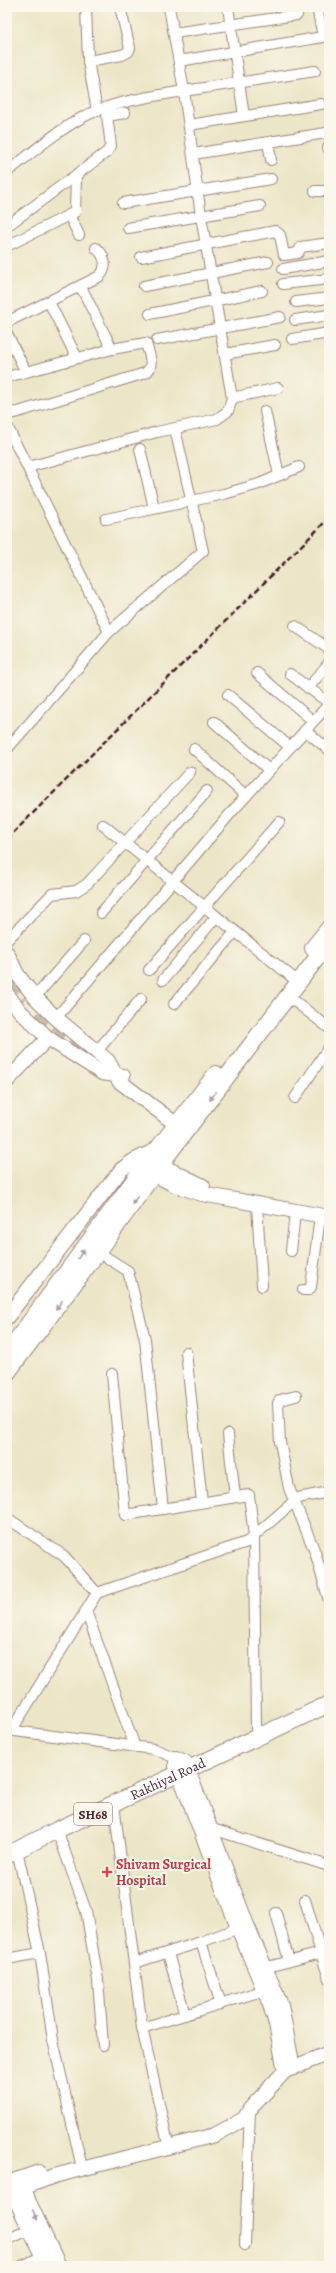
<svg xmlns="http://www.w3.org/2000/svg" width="336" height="2273" font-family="Alegreya,serif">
<rect width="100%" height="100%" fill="#fbf7ec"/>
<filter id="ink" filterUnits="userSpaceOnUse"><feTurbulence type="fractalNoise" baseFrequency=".025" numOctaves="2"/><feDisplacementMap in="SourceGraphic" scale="8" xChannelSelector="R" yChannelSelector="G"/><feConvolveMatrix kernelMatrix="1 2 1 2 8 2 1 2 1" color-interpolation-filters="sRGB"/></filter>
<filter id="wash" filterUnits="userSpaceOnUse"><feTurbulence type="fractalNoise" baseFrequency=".012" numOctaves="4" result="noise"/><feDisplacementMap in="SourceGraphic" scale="16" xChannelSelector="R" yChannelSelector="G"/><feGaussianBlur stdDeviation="0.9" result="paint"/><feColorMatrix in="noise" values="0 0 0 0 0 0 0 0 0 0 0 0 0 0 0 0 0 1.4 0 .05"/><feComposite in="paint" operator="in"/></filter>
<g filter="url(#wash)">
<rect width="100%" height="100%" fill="#ece6c8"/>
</g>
<g filter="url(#ink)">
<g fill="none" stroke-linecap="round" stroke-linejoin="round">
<g stroke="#ccbea9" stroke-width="14" stroke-dasharray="14 7" stroke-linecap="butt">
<polyline points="7,983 20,1003"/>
<polyline points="34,1018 85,1054"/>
</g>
<g stroke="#9b827a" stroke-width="12">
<g id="street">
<polyline points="86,7 88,61 97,111"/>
<polyline points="228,7 244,116"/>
<polyline points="317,7 323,37"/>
<polyline points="174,33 297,15"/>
<polyline points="88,61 122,55 128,52 130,48 120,7"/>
<polyline points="179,61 329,36"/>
<polyline points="189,125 321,104"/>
<polyline points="268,142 271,160"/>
<polyline points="328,148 329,147"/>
<polyline points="193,154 326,133"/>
<path d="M 7,172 C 33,152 60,128 89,114 C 116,101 155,96 184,91 L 169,7"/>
<polyline points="315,191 329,191"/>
<polyline points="123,203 271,179"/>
<polyline points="69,215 79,235"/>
<polyline points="7,226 107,152 111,146 107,116 125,113"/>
<polyline points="128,228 260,206"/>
<polyline points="7,246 75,212 76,177"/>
<polyline points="141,257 275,231 280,235 284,255 298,253 301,247 329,243"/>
<polyline points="283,269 329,261"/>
<polyline points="283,284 329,279"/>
<polyline points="144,286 268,262"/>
<polyline points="81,287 112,349"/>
<polyline points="49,302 77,358"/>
<polyline points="296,302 329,298"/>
<polyline points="150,314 262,291"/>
<polyline points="295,320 329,315"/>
<path d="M 7,322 L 100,276 C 108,267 105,255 96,248"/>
<polyline points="7,334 26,372"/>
<polyline points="292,339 329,333"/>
<polyline points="157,340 280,317"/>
<polyline points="225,354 275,345"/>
<path d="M 7,377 L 112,349 L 146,343 C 148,352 156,367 145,373 L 15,413 L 7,410"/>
<polyline points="232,398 278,388"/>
<polyline points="265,411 279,475"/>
<polyline points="7,426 109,632 7,749"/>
<polyline points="140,449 154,508"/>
<polyline points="28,467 157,432 217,419 228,411 232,398 201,216 184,91 315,71"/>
<polyline points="106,519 224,494 259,484 299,467"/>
<polyline points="295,626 329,649"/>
<polyline points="109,632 203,551 175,429"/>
<polyline points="257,673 313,721"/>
<polyline points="290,674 329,703"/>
<polyline points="308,688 329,663"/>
<polyline points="228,695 290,747"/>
<polyline points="214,722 269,770"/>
<polyline points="305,730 329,750"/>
<polyline points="194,749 246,796"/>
<polyline points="103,825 292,977"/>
<polyline points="101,913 207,791"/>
<polyline points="7,940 52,894 76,891 87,884 190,772"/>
<polyline points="149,970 279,822"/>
<polyline points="163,980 216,917"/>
<polyline points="288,996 329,1028"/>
<polyline points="35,997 84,941"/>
<polyline points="174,1004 235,932"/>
<polyline points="56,1018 230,814 329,704"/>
<polyline points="97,1051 141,999"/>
<polyline points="295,1098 329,1047"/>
<polyline points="257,1205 262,1286"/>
<polyline points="291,1251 295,1212"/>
<polyline points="98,1252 128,1271 145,1339 163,1509"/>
<polyline points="303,1290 309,1290 311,1287 320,1216"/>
<polyline points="186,1352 202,1502"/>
<polyline points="112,1374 125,1515 249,1495 254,1536 256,1730"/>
<polyline points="296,1396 280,1400 278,1403 280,1442 289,1488 315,1552 329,1601"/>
<polyline points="228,1434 235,1497"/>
<polyline points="7,1518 64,1556 97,1593"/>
<polyline points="86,1611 135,1747"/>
<polyline points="7,1730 154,1749 176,1758"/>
<polyline points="11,1731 97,1593 247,1542 298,1498 329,1492"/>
<polyline points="114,1804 142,2028 167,2139"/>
<polyline points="206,1827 329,1866"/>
<polyline points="57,1830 86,1911 98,1980 103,2045"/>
<polyline points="17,1850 40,1953 53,2040 82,2168"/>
<polyline points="305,1900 329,1979"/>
<polyline points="276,1913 289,1961"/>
<polyline points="201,1942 221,2004"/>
<polyline points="168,1953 185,2015"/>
<polyline points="7,1959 40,1953"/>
<polyline points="134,1963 201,1942 244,1926"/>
<polyline points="260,1969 321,1953"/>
<polyline points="142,2028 265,1990"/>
<polyline points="7,2240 30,2229"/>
<polyline points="245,2245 250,2109"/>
<polyline points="22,2266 43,2256"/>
</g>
</g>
<g stroke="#9b827a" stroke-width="16">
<g id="secondary">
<polyline points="7,953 17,974 35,997 56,1018 108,1061 119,1081 185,1131"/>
<polyline points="7,994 20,1011 48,1038 102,1073 123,1076"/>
<polyline points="7,1081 48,1038"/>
<polyline points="150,1160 203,1186"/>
<polyline points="145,1170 175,1185 202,1194 329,1217"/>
<polyline points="7,1317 121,1170 133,1161 158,1149"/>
<polyline points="285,2071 276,2024 269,2002 238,1928 176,1766 176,1758 185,1762 188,1770 247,1925 281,2005 293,2068"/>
<polyline points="21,2179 29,2202 59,2266"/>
<polyline points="7,2183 39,2172"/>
<polyline points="9,2185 47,2266"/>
<polyline points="7,2194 54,2176 215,2135 244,2119 250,2109 285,2071 329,2053"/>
</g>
</g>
<g stroke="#9b827a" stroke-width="18">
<g id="primary">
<polyline points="313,948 329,928"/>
<polyline points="7,1353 149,1160 216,1074"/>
<polyline points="7,1373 98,1252 160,1165 329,942"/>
<path id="s1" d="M 7,1855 L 57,1830 L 329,1704"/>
</g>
</g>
<use href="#street" stroke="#fff" stroke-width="10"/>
<use href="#secondary" stroke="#fff" stroke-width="14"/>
<use href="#primary" stroke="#fff" stroke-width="16"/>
<polyline stroke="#4a1f2b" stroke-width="2.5" stroke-dasharray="6 3" stroke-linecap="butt" points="7,839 329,518"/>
</g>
<defs><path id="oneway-solid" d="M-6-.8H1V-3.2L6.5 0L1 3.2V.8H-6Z"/></defs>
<g fill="#ae9aa0">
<use href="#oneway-solid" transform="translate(213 1096) rotate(127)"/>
<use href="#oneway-solid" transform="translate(135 1200) rotate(125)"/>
<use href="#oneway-solid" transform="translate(81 1254) rotate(-54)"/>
<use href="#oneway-solid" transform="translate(59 1305) rotate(126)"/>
<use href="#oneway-solid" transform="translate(35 2215) rotate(65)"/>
</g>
</g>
<path fill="#e0444e" stroke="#fbf7ec" stroke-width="1.5" d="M105 1866h4v4h4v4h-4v4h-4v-4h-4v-4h4z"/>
<g text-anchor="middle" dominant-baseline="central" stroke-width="4" stroke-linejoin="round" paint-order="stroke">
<rect fill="#fbf7ec" stroke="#7f6065" stroke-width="1" x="74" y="1803" width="38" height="22" rx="3"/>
<g font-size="13" font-weight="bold" fill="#4a1f2b">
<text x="93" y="1814">SH68</text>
</g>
<g font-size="14" fill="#4a1f2b" stroke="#fbf7ec">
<text stroke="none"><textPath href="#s1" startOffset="178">Rakhiyal Road</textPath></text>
</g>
<g font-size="14" font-weight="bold" fill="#be3a42" stroke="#fbf7ec" text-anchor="start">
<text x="116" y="1864">Shivam Surgical<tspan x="116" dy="16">Hospital</tspan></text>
</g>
</g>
<rect width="336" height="2273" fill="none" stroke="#fbf7ec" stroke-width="24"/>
</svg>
